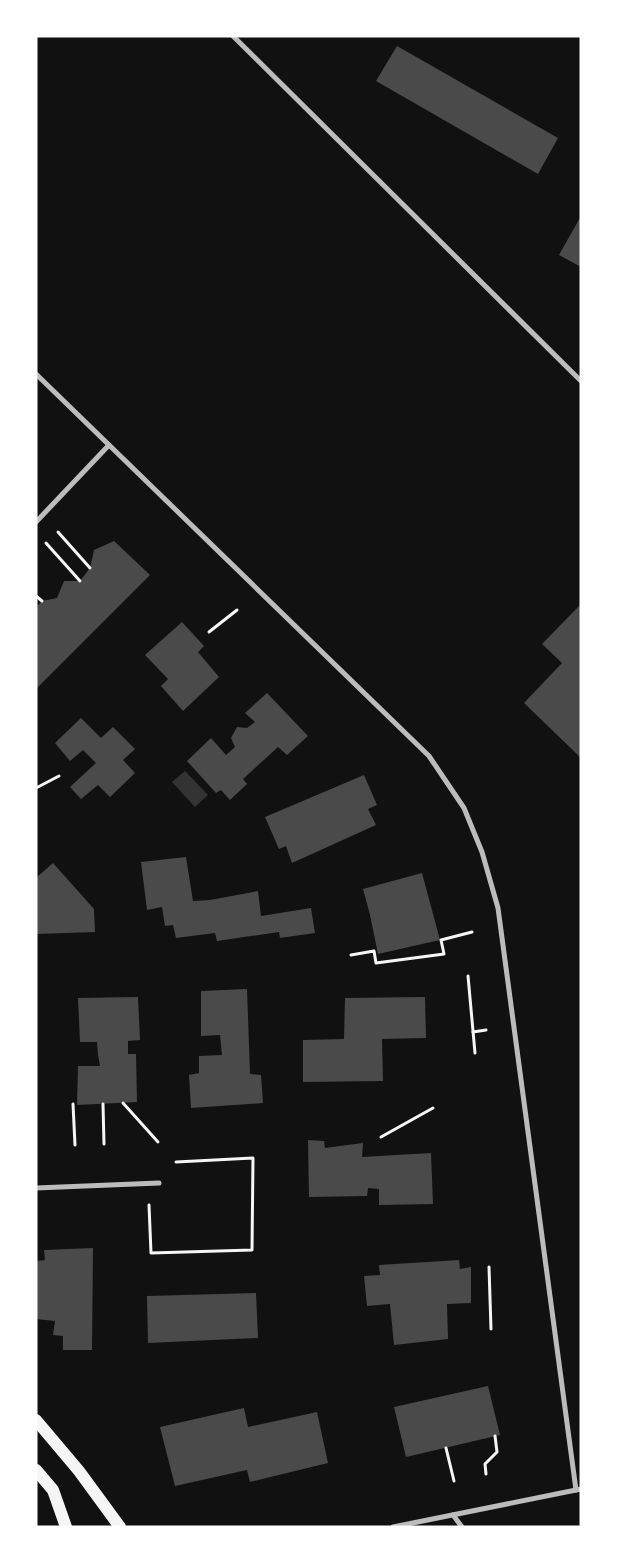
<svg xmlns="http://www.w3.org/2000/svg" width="617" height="1563" font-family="Mulish,sans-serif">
<rect width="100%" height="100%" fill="#111"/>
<polygon fill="#333" points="185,771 208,795 195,807 172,782"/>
<g fill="#4a4a4a">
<polygon points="397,46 558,138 538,174 376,81"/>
<polygon points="581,216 581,267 559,255"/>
<polygon points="114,541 150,575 36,689 36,607 42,601 57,598 64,581 80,581 90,568 94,550"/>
<polygon points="581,604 581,758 524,703 562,663 542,644"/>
<polygon points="182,622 204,646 198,652 219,677 183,711 161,686 168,679 145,655"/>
<polygon points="267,693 308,736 287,755 278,747 243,779 247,784 230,800 221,790 216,793 187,761 211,738 226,755 235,747 231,738 237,727 247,728 255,722 245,713"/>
<polygon points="81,718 101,738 113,727 135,749 123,760 135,773 110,797 98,785 81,799 70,787 96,763 83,750 70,761 55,743"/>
<polygon points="364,775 377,805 368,809 376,825 292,863 286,846 279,849 265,817"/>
<polygon points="186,857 193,901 210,900 258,891 261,916 311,908 315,933 280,938 279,932 217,941 215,933 176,938 173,925 165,926 162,907 147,910 141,862"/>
<polygon points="53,863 94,909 95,932 36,934 36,878"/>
<polygon points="422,873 440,940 378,954 370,915 363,889"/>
<polygon points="247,989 250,1074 261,1075 263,1103 191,1108 189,1075 199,1073 199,1056 222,1055 220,1035 201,1036 201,991"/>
<polygon points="138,997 140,1040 128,1041 128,1054 136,1054 137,1102 77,1105 78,1066 100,1066 98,1055 97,1042 80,1042 78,998"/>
<polygon points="425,997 426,1038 382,1039 383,1081 303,1082 303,1040 344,1039 345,998"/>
<polygon points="308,1140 324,1141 325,1148 363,1143 362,1157 431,1153 433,1204 379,1205 379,1189 368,1188 367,1196 309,1197"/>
<polygon points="93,1248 92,1350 63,1350 63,1336 53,1335 55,1321 36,1319 36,1261 45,1260 44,1250"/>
<polygon points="459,1260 460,1269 471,1267 471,1303 447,1304 448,1339 394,1345 390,1304 367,1306 364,1276 380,1275 379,1265"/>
<polygon points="256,1293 258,1338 148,1343 147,1296"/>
<polygon points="488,1386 500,1435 406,1457 394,1407"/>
<polygon points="244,1408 248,1427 317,1412 328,1463 250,1482 247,1470 175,1486 160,1427"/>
</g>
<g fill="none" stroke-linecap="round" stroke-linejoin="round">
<g stroke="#f5f5f5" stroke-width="3">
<polyline points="58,532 90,568"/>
<polyline points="46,543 80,581"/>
<polyline points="36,596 42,601"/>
<polyline points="209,632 237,610"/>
<polyline points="36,788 59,776"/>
<polyline points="351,955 374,951 376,963 444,954 441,940 472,932"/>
<polyline points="468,976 475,1053"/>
<polyline points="473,1032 486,1030"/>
<polyline points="123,1103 158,1142"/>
<polyline points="73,1104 75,1145"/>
<polyline points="103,1104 104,1144"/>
<polyline points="381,1137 433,1108"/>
<polyline points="149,1205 151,1253 252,1250 253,1158 176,1162"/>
<polyline points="489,1267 491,1329"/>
<polyline points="446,1448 454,1481"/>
<polyline points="486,1474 485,1464 497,1452 495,1436"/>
</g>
<g stroke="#bcbcbc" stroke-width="5">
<polyline points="233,36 581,381"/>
<polyline points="36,374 429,756 464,808 482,852 498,908 576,1490"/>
<polyline points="36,522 109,445"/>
<polyline points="36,1188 159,1183"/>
<polyline points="453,1515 462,1527"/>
<polyline points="393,1527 581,1489"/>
</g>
<g stroke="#f5f5f5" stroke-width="12">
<polyline points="36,1420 79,1471 120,1527"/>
<polyline points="36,1470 53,1490 66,1527"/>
</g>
</g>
<rect width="617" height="1563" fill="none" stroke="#ffffff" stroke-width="75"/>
</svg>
